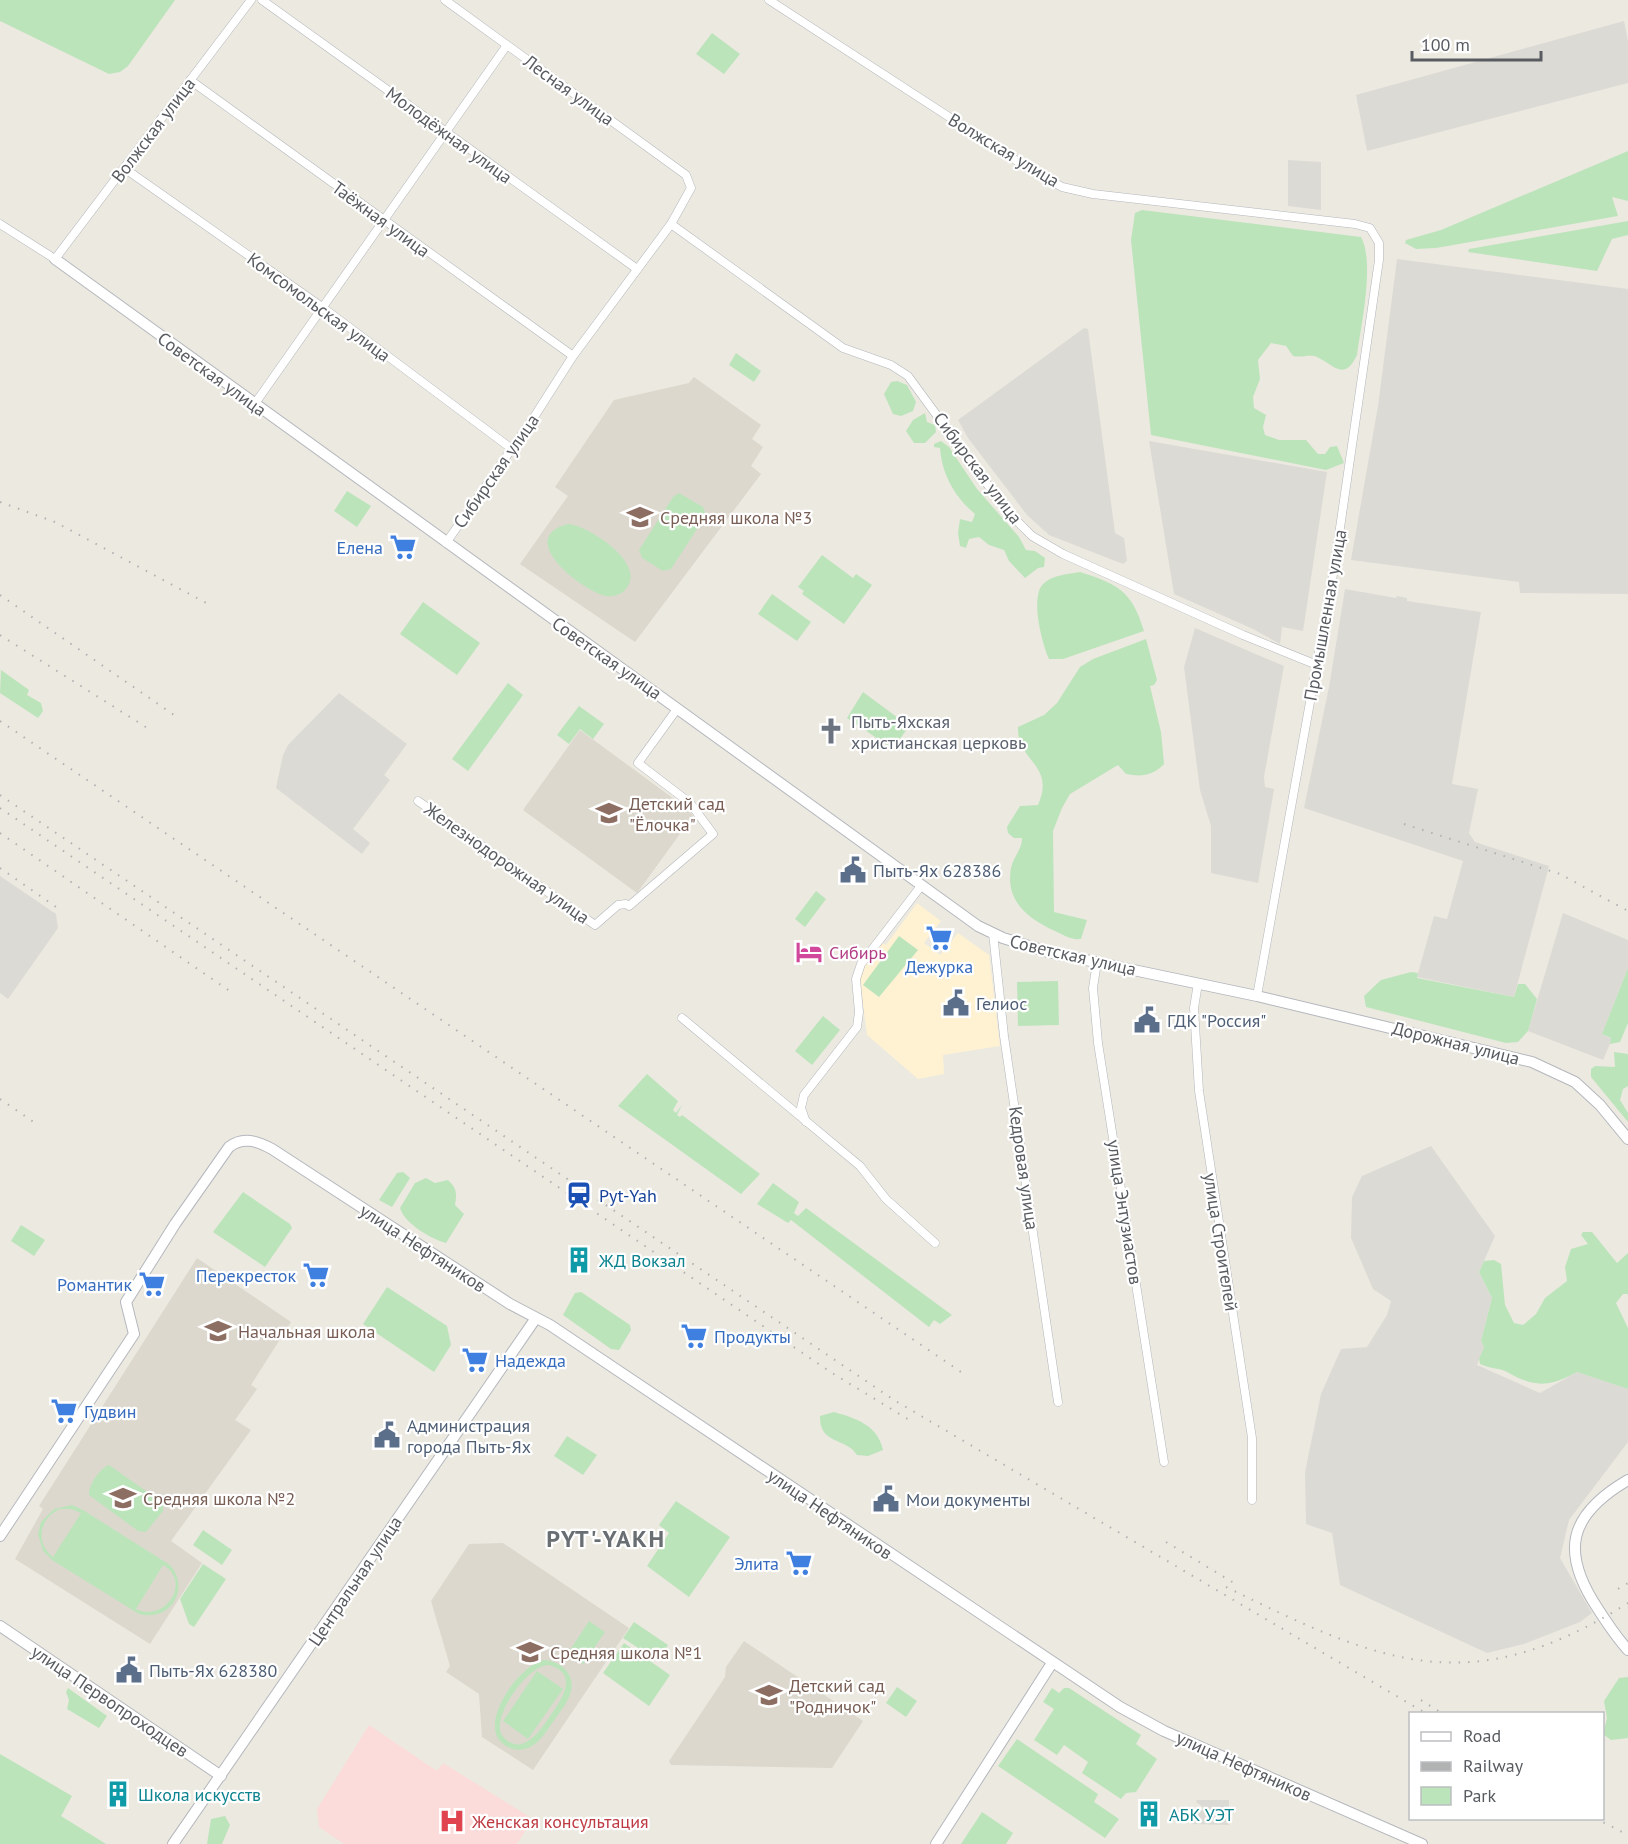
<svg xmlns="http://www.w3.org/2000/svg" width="1628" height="1844" font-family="'PT Sans',sans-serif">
<rect width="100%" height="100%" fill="#ece9e0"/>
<polygon fill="#fef2d3" points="917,903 941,921 924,943 940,955 958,933 989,955 1000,1046 943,1055 944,1074 918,1079 867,1035 859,973 882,943 886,945"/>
<g fill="#dcdad4">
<polygon points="1624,21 1628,41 1628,83 1367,151 1356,95"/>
<polygon points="1288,160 1321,162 1321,210 1288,206"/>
<polygon points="1397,259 1628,289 1628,594 1520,593 1519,582 1351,560 1378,406"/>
<polygon points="1084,328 1088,329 1115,533 1124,538 1127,561 1123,564 1049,535 1027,515 968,438 958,420"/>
<polygon points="1149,441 1327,472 1303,631 1282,627 1280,644 1253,629 1174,594"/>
<polygon points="1345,589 1396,598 1397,596 1407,598 1407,601 1481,612 1452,784 1478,789 1469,833 1475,842 1549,866 1514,997 1417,977 1434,916 1447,919 1463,861 1304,808 1329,687"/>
<polygon points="1195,628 1284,666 1264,777 1265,787 1274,789 1258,883 1211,873 1211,826 1200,790 1184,667"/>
<polygon points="339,693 407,744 384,775 390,780 353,829 370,843 362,854 276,788 283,755 288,745"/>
<polygon points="0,876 56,914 58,928 8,999 0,993"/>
<polygon points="1563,913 1628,940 1628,968 1602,1034 1612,1039 1603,1060 1528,1031"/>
<polygon points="1431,1146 1495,1236 1479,1272 1492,1298 1481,1341 1484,1347 1477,1365 1540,1393 1577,1372 1628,1389 1628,1442 1569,1520 1560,1558 1592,1613 1580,1622 1524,1644 1487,1653 1340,1585 1332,1533 1306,1524 1305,1472 1321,1394 1341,1349 1367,1347 1387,1315 1391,1301 1373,1289 1351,1238 1352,1197 1362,1176"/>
<polygon points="1197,1800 1229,1800 1229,1825 1191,1824 1203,1807 1196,1802"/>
</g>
<g fill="#dcd8ce">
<polygon points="694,377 761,425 752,439 763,447 751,466 761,474 635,642 520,564 568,496 555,487 614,400 689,383"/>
<polygon points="580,730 689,810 693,816 637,893 523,810"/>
<polygon points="197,1258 291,1322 251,1385 257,1389 235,1420 251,1430 171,1541 202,1563 150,1644 15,1559 43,1509 39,1506"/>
<polygon points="503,1543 629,1628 533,1770 482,1737 479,1694 446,1672 450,1666 431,1601 469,1544"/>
<polygon points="744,1641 863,1721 832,1768 671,1765 669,1761 725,1677 726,1667"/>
</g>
<polygon fill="#fbdcda" points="369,1725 437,1771 443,1763 533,1819 517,1844 344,1844 319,1827 317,1809"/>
<g fill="#bce4bb" fill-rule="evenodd">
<polygon points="0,0 175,0 128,66 120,72 109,74 0,21"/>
<polygon points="712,33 740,54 724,74 696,54"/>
<polygon points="1628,151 1628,201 1612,197 1618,216 1436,248 1416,249 1405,243 1406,240 1441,230"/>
<path d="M 1142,210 L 1361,237 C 1375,262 1361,326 1357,355 C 1344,382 1334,365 1317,357 C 1310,354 1301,358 1293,356 L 1286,346 L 1271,343 L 1258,360 L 1260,379 L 1253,397 L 1254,408 L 1266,415 L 1263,427 L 1265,435 L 1279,440 L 1306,440 L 1318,454 L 1325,454 L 1330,447 L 1337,446 L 1344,463 L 1326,470 L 1151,435 L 1131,240 L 1135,213 Z"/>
<polygon points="1628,221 1628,235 1612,239 1597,271 1468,252 1469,249"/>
<polygon points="736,353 761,371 754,382 729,365"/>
<polygon points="897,381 907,385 916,402 913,411 901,416 893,414 884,394 891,382"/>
<polygon points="925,413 927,422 935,425 936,432 925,443 914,443 906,431 913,420"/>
<path d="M 941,441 L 949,447 L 977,489 L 1019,537 L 1026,550 L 1035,551 L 1045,558 L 1044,567 L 1038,568 L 1025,578 L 1009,561 L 1004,550 L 989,545 L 979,537 L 969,539 L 966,548 L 960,546 L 958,533 L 960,519 L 972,522 L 975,514 C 956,498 942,476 940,448 L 934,447 L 934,444 Z"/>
<polygon points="347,491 371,506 357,527 334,511"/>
<polygon points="679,493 703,507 706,515 671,569 663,571 642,558 639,550 673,497"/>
<path d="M 568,524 C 588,525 648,564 626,589 C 621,595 613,597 606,596 C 584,592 513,538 568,524 Z"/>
<polygon points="822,555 853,578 856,574 872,585 844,624 802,594 804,591 798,587"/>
<path d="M 1080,572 C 1118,584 1132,591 1144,631 L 1063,659 L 1049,659 C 1042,644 1030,597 1043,584 C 1052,575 1068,574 1080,572 Z"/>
<polygon points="772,594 811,622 797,641 758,614"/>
<polygon points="423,602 480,643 457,675 400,634"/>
<path d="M 1146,639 L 1157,680 L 1154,685 L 1150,686 L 1161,732 L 1164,764 C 1153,776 1141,777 1126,774 L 1118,765 L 1070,794 L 1062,808 L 1053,831 L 1054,912 L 1087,920 L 1081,939 C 1070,940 1064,935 1055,931 C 1028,919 1005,901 1011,868 C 1013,857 1022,850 1022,838 L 1014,838 L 1008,833 L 1007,827 L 1020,806 L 1038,805 C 1056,764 1016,761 1018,727 L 1044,715 L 1057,703 L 1080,667 L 1093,659 Z"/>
<polygon points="1,670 29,690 27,695 41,703 43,711 38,718 0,693"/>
<polygon points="508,683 523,695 468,771 452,759"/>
<polygon points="863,692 909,726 893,749 847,718"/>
<polygon points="579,706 604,724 593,739 580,729 569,744 557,735"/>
<polygon points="816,891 826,899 805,927 795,919"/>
<polygon points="899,936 918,950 879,997 863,985"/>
<polygon points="1628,968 1628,1023 1620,1042 1610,1044 1611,1038 1602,1034"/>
<polygon points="1411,972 1418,973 1417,978 1514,997 1518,984 1525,984 1537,999 1528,1031 1518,1042 1506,1043 1366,1007 1364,996 1381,980"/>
<polygon points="1058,981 1059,1025 1018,1026 1017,982"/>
<polygon points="823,1016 840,1030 812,1065 795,1051"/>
<polygon points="1614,1052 1628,1054 1628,1086 1623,1089 1620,1100 1628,1113 1628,1122 1591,1077 1591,1069 1595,1066 1615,1067"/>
<polygon points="647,1074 678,1101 673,1110 676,1113 682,1105 677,1115 680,1117 682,1115 760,1174 741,1194 618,1106"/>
<polygon points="403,1172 410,1178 392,1207 379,1200 397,1173"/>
<path d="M 426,1178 L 435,1183 L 448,1180 C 457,1188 457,1194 455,1205 L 464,1214 L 446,1243 C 431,1239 404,1223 400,1208 L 415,1183 Z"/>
<polygon points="773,1183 799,1202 794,1213 798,1216 806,1208 952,1315 940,1324 934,1320 929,1327 791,1220 788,1223 757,1204"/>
<polygon points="243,1192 290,1224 292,1228 265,1267 213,1232"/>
<polygon points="21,1225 45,1240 34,1256 11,1241"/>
<path d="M 1583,1232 L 1592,1232 L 1617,1263 L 1628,1253 L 1628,1294 L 1623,1294 L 1616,1303 L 1628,1328 L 1628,1389 L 1577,1372 C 1550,1387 1534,1388 1507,1372 C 1501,1368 1490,1369 1480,1364 L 1479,1359 L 1484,1347 L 1481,1341 L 1492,1298 L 1479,1272 L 1484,1261 L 1494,1260 L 1501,1264 L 1505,1305 L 1514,1323 L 1523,1325 L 1536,1314 L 1545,1298 L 1567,1281 L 1565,1267 L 1571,1249 L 1588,1244 L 1581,1235 Z"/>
<polygon points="387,1287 447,1326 451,1345 434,1372 363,1324"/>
<polygon points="581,1292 630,1325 631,1330 619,1350 611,1349 563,1315 575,1293"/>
<path d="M 834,1412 C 855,1418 878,1425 883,1450 L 868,1456 L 857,1455 C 846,1437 819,1445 820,1416 Z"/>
<polygon points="567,1436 597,1455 583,1475 554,1456"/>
<path d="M 109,1465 L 163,1503 L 163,1511 L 146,1532 L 138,1531 L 89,1495 C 88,1485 100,1468 109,1465 Z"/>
<polygon points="676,1501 730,1537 689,1597 647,1566 669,1533 659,1525"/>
<path d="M 72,1505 L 83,1510 L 170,1565 C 191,1589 170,1622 139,1614 L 52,1560 L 43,1551 L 38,1534 L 41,1522 L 54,1509 ZM 60,1509 L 71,1509 L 81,1513 L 53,1557 C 35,1543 39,1518 60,1509 ZM 163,1565 C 192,1581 166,1623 136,1609 Z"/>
<polygon points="203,1530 232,1550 222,1565 193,1545"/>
<polygon points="203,1564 226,1579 194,1627 189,1624 180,1599"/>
<polygon points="589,1621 605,1632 583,1664 568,1653"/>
<polygon points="634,1622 668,1645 658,1661 623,1638"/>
<polygon points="624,1643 670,1675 649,1706 603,1673"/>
<path d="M 544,1660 C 562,1661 577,1676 570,1694 C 567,1704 559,1713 553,1722 C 547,1730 541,1741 532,1746 C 526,1750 517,1751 510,1748 C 470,1732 519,1664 544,1660 ZM 549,1665 C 581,1674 560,1702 548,1719 C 537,1735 519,1758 501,1734 C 493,1714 528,1665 549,1665 Z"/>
<polygon points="537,1671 563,1689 528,1739 503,1721"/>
<polygon points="1628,1677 1628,1738 1611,1740 1603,1734 1607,1718 1604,1701 1619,1678"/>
<polygon points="897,1687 917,1701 906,1717 886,1703"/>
<polygon points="68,1688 107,1716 99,1728 67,1709 69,1700 66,1692"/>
<polygon points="1052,1688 1059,1693 1064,1688 1069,1688 1141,1735 1136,1744 1157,1759 1136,1792 1126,1793 1121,1799 1082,1773 1088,1762 1064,1745 1057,1755 1034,1740 1054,1709 1043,1702"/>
<polygon points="1017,1739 1098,1794 1094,1802 1119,1819 1105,1838 998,1766"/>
<polygon points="0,1754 72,1796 61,1816 106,1844 0,1844"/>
<polygon points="982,1812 1013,1833 1006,1844 961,1844"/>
<polygon points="225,1816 230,1825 222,1844 207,1844 211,1819"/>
</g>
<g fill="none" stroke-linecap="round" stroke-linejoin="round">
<g stroke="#b3b6bb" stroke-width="9">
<g id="street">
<polyline points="262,0 637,269"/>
<polyline points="445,0 686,175 691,188 671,224 573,356 536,414 446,543"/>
<polyline points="769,0 1023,165 1062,187 1093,194 1355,224 1370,228 1379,243 1379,260 1334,569 1257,996"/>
<polyline points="190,80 573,356"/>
<polyline points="124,168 322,307 512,449"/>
<polyline points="0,224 55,259 251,0"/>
<polyline points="671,224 843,348 891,365 908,376 1007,511 1032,536 1063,554 1243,635 1317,665"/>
<polyline points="254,405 507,45"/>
<polyline points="418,801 595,925 618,905 626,904 629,906 713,834 690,803 638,763 677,709"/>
<polyline points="993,933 1004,1036 1058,1402"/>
<polyline points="1097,962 1093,988 1098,1043 1164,1462"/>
<polyline points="1198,983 1194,1008 1199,1091 1252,1438 1252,1500"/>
<polyline points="682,1018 860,1166 886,1199 935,1243"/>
<polyline points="806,1122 801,1108 804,1095 857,1027 859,1012 856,979 861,964 921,886"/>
</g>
</g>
<g stroke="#b4b7bd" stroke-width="12">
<g id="secondary">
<polyline points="55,259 978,926 1003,938 1048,952 1257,996 1532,1062 1575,1082 1600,1105 1628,1139"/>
<path d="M 1628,1480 C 1568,1515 1560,1552 1598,1609 C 1607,1623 1617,1638 1628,1650"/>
<path d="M 0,1536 L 134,1334 L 126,1302 L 175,1224 L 229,1147 C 243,1136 257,1141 272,1149 L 510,1304 L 550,1325 L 1120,1707 L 1164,1731 L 1422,1844"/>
<polyline points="0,1626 221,1776"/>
<polyline points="173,1844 536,1318"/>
<polyline points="936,1844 1052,1663"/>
</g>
</g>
<use href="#street" stroke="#fff" stroke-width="8"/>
<use href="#secondary" stroke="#fff" stroke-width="10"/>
<g stroke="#b1b2b2" stroke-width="2" stroke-dasharray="1.5 8" stroke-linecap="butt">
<polyline points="0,502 55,522 210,605"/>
<polyline points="0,595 177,717"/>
<polyline points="0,635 149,729"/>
<polyline points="0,721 964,1374"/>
<polyline points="0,795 894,1400 1427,1714"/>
<polyline points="0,808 832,1373 911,1421"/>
<polyline points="1404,824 1560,874 1628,911"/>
<polyline points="0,833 234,994"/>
<polyline points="0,868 59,909"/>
<polyline points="0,1099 38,1125"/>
<polyline points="1166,1542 1239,1586"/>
<path d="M 1226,1587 C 1381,1663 1469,1703 1628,1603"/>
<polyline points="1618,1589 1628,1583"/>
<polyline points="1421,1700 1443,1714"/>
<polyline points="1595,1818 1628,1835"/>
</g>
</g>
<defs>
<g id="school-bare" transform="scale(2.07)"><path d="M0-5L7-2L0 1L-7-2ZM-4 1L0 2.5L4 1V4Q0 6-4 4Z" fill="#8d6e63" stroke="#fff" stroke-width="2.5" paint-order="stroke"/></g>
<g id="supermarket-bare" transform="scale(2.07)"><path d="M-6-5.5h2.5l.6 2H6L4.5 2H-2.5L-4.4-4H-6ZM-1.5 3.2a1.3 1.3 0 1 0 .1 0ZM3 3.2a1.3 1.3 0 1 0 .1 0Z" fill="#3f7fe0" stroke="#fff" stroke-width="2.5" paint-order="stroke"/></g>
<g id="church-bare" transform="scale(2.07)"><path d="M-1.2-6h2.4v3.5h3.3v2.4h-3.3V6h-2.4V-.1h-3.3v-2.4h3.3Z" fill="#6b7280" stroke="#fff" stroke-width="2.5" paint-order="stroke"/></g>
<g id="civic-bare" transform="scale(2.07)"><path d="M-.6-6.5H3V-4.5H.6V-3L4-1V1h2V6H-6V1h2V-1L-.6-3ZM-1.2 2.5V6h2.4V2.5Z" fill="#5c6f8a" stroke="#fff" stroke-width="2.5" paint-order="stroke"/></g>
<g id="hotel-bare" transform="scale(2.07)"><path d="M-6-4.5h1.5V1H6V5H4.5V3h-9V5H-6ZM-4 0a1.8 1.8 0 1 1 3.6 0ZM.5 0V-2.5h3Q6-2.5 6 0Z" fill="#d1479c" stroke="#fff" stroke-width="2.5" paint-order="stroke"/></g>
<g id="station-bare" transform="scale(2.07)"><path d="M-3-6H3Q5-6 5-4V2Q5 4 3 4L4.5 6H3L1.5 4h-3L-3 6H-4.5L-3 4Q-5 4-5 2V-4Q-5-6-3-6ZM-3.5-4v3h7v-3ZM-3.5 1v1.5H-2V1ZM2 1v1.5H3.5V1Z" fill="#1a4fb4" stroke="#fff" stroke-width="2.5" paint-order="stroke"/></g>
<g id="building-bare" transform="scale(2.07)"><path d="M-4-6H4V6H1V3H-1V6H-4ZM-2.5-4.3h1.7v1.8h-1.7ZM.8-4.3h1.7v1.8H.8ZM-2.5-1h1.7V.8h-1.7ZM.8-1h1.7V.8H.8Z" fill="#0f9aa8" stroke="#fff" stroke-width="2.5" paint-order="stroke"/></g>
<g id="hospital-bare" transform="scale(2.07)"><path d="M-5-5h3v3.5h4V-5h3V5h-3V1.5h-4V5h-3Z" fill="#e0444e" stroke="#fff" stroke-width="2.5" paint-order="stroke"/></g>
</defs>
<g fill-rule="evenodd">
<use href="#school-bare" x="640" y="517"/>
<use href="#supermarket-bare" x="403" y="547"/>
<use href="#church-bare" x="831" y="731"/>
<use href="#school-bare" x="609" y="813"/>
<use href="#civic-bare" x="853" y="870"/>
<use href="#supermarket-bare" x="939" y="938"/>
<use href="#hotel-bare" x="809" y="952"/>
<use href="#civic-bare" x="956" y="1003"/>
<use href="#civic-bare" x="1147" y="1020"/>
<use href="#station-bare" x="579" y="1195"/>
<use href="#building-bare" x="579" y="1260"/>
<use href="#supermarket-bare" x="316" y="1275"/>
<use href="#supermarket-bare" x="152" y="1284"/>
<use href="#school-bare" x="218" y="1331"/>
<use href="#supermarket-bare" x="694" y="1336"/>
<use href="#supermarket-bare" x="475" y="1360"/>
<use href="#supermarket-bare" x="64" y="1411"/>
<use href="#civic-bare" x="387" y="1435"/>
<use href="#school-bare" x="123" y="1498"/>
<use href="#civic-bare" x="886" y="1499"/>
<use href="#supermarket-bare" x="799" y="1563"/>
<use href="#school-bare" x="530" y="1652"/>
<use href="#civic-bare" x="129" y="1670"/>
<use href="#school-bare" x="769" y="1695"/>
<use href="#building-bare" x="118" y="1794"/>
<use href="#building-bare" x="1149" y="1814"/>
<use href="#hospital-bare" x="452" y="1821"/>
</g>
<g text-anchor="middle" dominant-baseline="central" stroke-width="4.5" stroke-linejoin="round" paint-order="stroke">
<g font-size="18" fill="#585c61" stroke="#fff">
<text transform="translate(569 90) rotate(36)">Лесная улица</text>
<text transform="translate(153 130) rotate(-53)">Волжская улица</text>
<text transform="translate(449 135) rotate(36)">Молодёжная улица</text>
<text transform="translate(1004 150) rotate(31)">Волжская улица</text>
<text transform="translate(381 219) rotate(36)">Таёжная улица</text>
<text transform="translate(319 307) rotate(36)">Комсомольская улица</text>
<text transform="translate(212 374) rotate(36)">Советская улица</text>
<text transform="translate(978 468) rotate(53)">Сибирская улица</text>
<text transform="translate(496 471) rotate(-55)">Сибирская улица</text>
<text transform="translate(1325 615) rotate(-80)">Промышленная улица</text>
<text transform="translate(607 658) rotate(35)">Советская улица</text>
<text transform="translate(507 863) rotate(35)">Железнодорожная улица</text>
<text transform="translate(1073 955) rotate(13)">Советская улица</text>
<text transform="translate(1456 1043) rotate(14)">Дорожная улица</text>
<text transform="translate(1024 1168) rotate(82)">Кедровая улица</text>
<text transform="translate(1125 1212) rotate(81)">улица Энтузиастов</text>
<text transform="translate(1221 1242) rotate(81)">улица Строителей</text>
<text transform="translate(423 1248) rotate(33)">улица Нефтяников</text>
<text transform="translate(830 1514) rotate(34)">улица Нефтяников</text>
<text transform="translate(355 1581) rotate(-56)">Центральная улица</text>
<text transform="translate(110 1701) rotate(34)">улица Первопроходцев</text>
<text transform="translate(1244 1766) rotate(24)">улица Нефтяников</text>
</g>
<g font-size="18" fill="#785e54" stroke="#fff" text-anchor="start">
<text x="660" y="517">Средняя школа №3</text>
<text x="629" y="803">Детский сад<tspan x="629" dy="21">"Ёлочка"</tspan></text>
<text x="238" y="1331">Начальная школа</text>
<text x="143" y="1498">Средняя школа №2</text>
<text x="550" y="1652">Средняя школа №1</text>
<text x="789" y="1685">Детский сад<tspan x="789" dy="21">"Родничок"</tspan></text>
</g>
<g font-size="18" fill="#366cbe" stroke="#fff" text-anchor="end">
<text x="383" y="547">Елена</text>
<text x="939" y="966" text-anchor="middle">Дежурка</text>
<text x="296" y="1275">Перекресток</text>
<text x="132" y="1284">Романтик</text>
<text x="714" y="1336" text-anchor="start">Продукты</text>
<text x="495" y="1360" text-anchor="start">Надежда</text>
<text x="84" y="1411" text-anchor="start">Гудвин</text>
<text x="779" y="1563">Элита</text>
</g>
<g font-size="18" fill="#5b616d" stroke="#fff" text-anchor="start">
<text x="851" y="721">Пыть-Яхская<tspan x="851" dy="21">христианская церковь</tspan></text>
</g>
<g font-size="18" fill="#4e5e75" stroke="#fff" text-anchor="start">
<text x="873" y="870">Пыть-Ях 628386</text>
<text x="976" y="1003">Гелиос</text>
<text x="1167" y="1020">ГДК "Россия"</text>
<text x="407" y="1425">Администрация<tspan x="407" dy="21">города Пыть-Ях</tspan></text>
<text x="906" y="1499">Мои документы</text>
<text x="149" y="1670">Пыть-Ях 628380</text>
</g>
<g font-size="18" fill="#b23c85" stroke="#fff" text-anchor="start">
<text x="829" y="952">Сибирь</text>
</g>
<g font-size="18" fill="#164399" stroke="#fff" text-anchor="start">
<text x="599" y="1195">Pyt-Yah</text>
</g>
<g font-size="18" fill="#0d838f" stroke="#fff" text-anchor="start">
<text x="599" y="1260">ЖД Вокзал</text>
<text x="138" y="1794">Школа искусств</text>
<text x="1169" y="1814">АБК УЭТ</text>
</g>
<g font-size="18" fill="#be3a42" stroke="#fff" text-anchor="start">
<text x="472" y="1821">Женская консультация</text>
</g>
<g font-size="24" font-weight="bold" letter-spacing="1.5" fill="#696e73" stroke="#fff">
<text x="606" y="1538">PYT'-YAKH</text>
</g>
</g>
<rect x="1409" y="1712" width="195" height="108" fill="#ffffff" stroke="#bcbec0" stroke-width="1.5"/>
<rect x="1421" y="1732" width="30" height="9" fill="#ffffff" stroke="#bcbec0" stroke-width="1.5"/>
<text x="1463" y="1742" font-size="18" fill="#585c61">Road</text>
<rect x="1421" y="1762" width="30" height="9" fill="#b1b2b2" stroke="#bcbec0" stroke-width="1.5"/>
<text x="1463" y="1772" font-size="18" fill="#585c61">Railway</text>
<rect x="1421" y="1787" width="30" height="18" fill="#bce4bb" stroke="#bcbec0" stroke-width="1.5"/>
<text x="1463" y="1802" font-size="18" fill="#585c61">Park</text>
<path d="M1412 51v9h129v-9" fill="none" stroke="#585c61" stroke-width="3"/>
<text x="1421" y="51" font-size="18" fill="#585c61" stroke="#ffffff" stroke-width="4.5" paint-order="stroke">100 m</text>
</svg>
